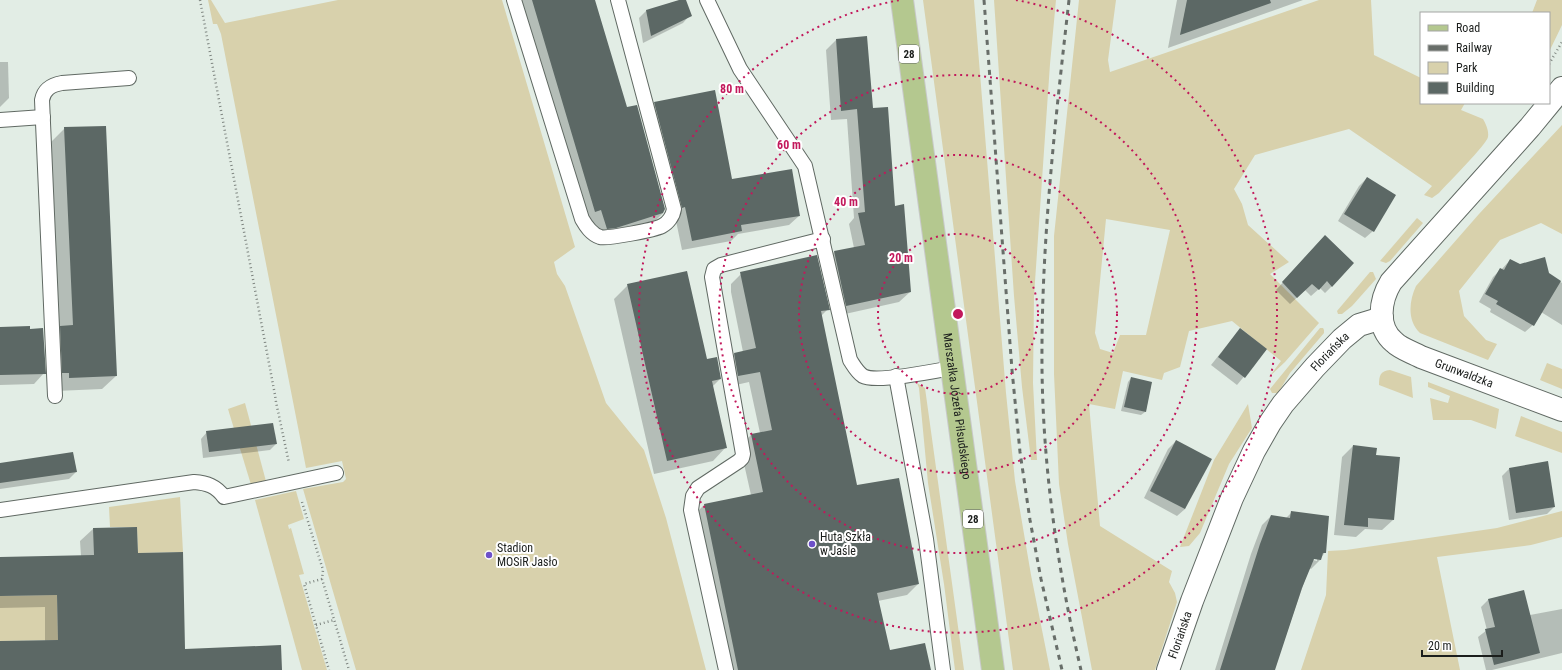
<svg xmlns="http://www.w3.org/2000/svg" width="1562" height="670" font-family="'Roboto Condensed',sans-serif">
<rect width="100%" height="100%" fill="#e2ede5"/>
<g fill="#d8d1ac" fill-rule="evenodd">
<polygon points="208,0 211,0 225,23 338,0 502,0 575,247 554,262 557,274 565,286 606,403 644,450 666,518 706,670 356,670 303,489 343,482 346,479 342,461 306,468 221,34 217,24 213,24"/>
<polygon points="923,0 974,0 1006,393 1015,481 1031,575 1050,670 1013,670"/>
<polygon points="994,0 1056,0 1050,64 1034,296 1033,383 1037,460 1031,460 1022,387 1014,296"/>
<path d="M 1079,0 L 1116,0 L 1108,60 L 1110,72 L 1319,0 L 1371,0 L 1374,55 L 1421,78 L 1421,103 L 1465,103 L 1461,110 L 1483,119 C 1486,124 1489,131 1488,137 C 1487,144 1447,184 1439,193 L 1432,198 L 1424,195 L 1432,186 L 1349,129 L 1255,155 L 1234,189 L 1242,204 L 1248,225 L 1289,262 L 1270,274 L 1319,323 L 1285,362 L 1269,377 L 1281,361 L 1232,321 L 1189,331 L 1180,367 L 1164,373 L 1162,380 L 1123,371 L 1115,409 L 1089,404 L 1100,526 L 1172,571 L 1169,582 L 1175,593 L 1177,602 L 1155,670 L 1092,670 L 1068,544 L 1059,484 L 1054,374 L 1054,236 ZM 1106,219 L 1170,230 L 1146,335 L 1120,335 L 1113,353 L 1100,349 L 1095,333 Z"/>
<polygon points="1537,0 1562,0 1562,25 1549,52 1549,13 1532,13"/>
<path d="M 1562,125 L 1562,234 L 1541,223 L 1500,240 L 1459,291 L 1464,316 L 1486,340 L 1497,344 L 1488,360 L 1420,333 C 1407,321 1409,301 1416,286 L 1479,214 Z"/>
<polygon points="1417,218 1423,223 1390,261 1386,263 1380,261"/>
<polygon points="1370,272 1373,272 1376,279 1352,306 1342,314 1338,314 1337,311"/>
<polygon points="1320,328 1323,328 1324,330 1324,333 1290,373 1278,393 1272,393 1270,389"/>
<polygon points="1547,363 1562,369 1562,389 1540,380"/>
<path d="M 1390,370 L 1411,377 L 1413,398 L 1379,385 C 1379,376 1380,371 1390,370 Z"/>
<polygon points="1428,382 1499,409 1496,429 1471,420 1433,420 1430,398 1448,403 1450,396 1428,387"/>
<polygon points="917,383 925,388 964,670 955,670 944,584 928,483 919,388"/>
<polygon points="245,403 267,485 252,488 228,409"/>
<polygon points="1248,404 1252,428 1229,464 1200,533 1189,546 1180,547 1214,460"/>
<polygon points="1521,416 1562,432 1562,453 1515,436"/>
<polygon points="296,491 304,519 288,525 289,529 291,528 304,574 299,575 327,670 302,670 255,500"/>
<polygon points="180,497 183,552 138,553 137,527 110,527 109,507"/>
<polygon points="1562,511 1562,537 1531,545 1437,557 1460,670 1301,670 1326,595 1328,551 1346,550 1497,528"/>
<polygon points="57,595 58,640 0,641 0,596"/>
</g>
<g fill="#0003" fill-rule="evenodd">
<polygon points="516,0 594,0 626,108 663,213 650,226 594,241"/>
<polygon points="682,0 685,0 690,15 683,23 643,43 639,18 646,11"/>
<polygon points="1177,0 1303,0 1168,48"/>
<polygon points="836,40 872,109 894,207 910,292 899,302 836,316 824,263 834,252 854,248 849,224 854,218 847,119 831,120 826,50"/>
<polygon points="0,62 8,62 9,98 0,107"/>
<polygon points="655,103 731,180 799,216 789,225 738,234 731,241 682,250 675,216 645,113"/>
<polygon points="65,128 116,376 102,389 56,391 47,341 59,329 51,142"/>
<polygon points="1367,178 1373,231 1365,238 1338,221 1359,186"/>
<polygon points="1319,243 1332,286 1325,293 1320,288 1311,296 1305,290 1290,304 1276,290"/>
<polygon points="1510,260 1519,265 1549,274 1562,283 1562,325 1541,312 1533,325 1525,332 1490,312 1491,309 1479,302 1493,277 1500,270 1501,270"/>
<polygon points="743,272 828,309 821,316 856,486 918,584 907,595 878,601 889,651 930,670 725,670 693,516 704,505 751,495 740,446 751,435 760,433 749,382 727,387 723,365 734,354 743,352 731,292 731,284"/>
<polygon points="628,285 706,360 720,379 712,387 726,447 713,461 654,474 614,299"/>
<polygon points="0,328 29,330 44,373 34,384 0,385"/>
<polygon points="1240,329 1266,350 1237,385 1211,365"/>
<polygon points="1131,378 1145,412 1141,415 1121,411 1128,382"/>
<polygon points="207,432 276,444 270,450 203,458 201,439"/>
<polygon points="1176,441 1185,509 1177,516 1144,498 1168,449"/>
<polygon points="1353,446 1375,455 1393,520 1382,530 1365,529 1356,537 1334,535 1342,457"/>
<polygon points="0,464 76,472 69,479 0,489"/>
<polygon points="1509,469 1554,507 1547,514 1509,520 1502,476"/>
<path d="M 1292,512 L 1325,552 L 1320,560 L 1311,569 L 1309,568 L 1274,670 L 1215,670 L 1251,554 L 1262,525 L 1271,516 L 1286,518 ZM 1309,559 L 1317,559 L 1317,561 Z"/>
<polygon points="93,529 137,554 184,650 281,670 0,670 0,642 45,641 45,607 0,608 0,558 81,556 80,541"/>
<polygon points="1488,600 1530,615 1562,609 1562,653 1492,670 1486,670 1478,637 1487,630 1481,607"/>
</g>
<g fill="#5c6865">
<polygon points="532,0 595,0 627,107 637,105 665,209 663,213 616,228 607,229 601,210 595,212"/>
<polygon points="679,0 686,0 692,16 651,36 646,10"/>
<polygon points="1187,0 1270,0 1271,3 1180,35"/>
<polygon points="867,36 873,108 888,107 895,206 904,204 911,292 846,306 834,251 865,245 858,213 865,212 857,109 841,111 836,39"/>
<polygon points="715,90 732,179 792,169 800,216 741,225 742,231 692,241 685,207 682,208 654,102"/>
<polygon points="106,126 117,376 69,378 69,373 62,373 60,326 73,325 64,127"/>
<polygon points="1367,177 1396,195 1374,232 1344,214"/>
<polygon points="1325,235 1354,263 1332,287 1327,281 1319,290 1312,284 1297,298 1282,282"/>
<polygon points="817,255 830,310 821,311 857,485 899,478 919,584 877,593 890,650 925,643 931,670 738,670 704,504 763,492 751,434 772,430 760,372 738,376 734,353 756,348 740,272"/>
<polygon points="1545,257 1549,273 1561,281 1534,326 1496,304 1498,301 1485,294 1500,268 1504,270 1510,259 1520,264"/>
<polygon points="687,271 707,359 717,357 721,379 712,381 727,448 667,461 627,284"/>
<polygon points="30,326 30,329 43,328 46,374 0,375 0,327"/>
<polygon points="1240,328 1267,349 1245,378 1218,357"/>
<polygon points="1131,377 1152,382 1146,412 1124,407"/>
<polygon points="273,423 277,444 209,452 206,431"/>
<polygon points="1176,440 1212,459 1185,509 1150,491"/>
<polygon points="1353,445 1377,448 1376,455 1400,457 1394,520 1368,518 1368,527 1344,525"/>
<polygon points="73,452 77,472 0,483 0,463"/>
<polygon points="1548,461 1555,507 1516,513 1509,468"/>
<polygon points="1291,511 1329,516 1326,553 1323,553 1321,560 1314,559 1302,588 1275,670 1220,670 1260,544 1271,515 1290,518"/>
<polygon points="137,527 138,553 183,552 185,649 281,645 282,670 0,670 0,641 58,640 57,595 0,596 0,557 94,555 93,528"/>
<polygon points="1524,590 1540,653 1494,665 1485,629 1495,627 1488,599"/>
</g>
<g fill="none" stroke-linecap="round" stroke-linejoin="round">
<g stroke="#606963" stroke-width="16">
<g id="lane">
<path d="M 514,0 L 582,219 C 586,226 591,234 600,237 C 607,239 654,230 662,226 C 668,223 673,216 674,209 L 618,0"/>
<path d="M 707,0 L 740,69 L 805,166 L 850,360 C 854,366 857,372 863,376 C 875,383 936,371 952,368"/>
<polyline points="0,120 43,117"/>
<polyline points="896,376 926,539 943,670"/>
<path d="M 55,396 L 42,100 C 44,89 51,85 62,83 L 129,78"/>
<path d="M 0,510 L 194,482 C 207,483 216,486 224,497 L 336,473"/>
<polyline points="726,670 691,510 693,496 698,488 739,461 742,458 743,454 712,277 714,269 721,265 823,239"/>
</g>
</g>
<g stroke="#606963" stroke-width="24">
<g id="street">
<path id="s1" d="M 1562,88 L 1530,127 L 1391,282 C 1380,300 1376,327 1394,342 C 1401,349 1412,352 1421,357 L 1562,410"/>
<path id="s2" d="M 1168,670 L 1192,601 L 1232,498 L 1254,451 L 1270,423 L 1283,404 L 1315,367 L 1342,339 L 1359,325 L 1382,318"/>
</g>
</g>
<g stroke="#c8c9c9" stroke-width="24">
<g id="primary">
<path id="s3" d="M 902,0 L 993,670"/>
</g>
</g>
<g stroke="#7f8681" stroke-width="2.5" stroke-dasharray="1 3" stroke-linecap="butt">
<polyline points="200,0 275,395 276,402 289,463"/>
<polyline points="1549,64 1562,42"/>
<polyline points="302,502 323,570 322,579 349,670"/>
<polyline points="322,579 304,584 329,670"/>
<polyline points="316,625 334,620"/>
</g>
<use href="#lane" stroke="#fff" stroke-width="14"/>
<use href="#street" stroke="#fff" stroke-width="22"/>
<use href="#primary" stroke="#b4c88f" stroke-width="22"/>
<g stroke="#686e69" stroke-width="3" stroke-dasharray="5 5" stroke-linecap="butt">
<polyline points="984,0 1012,370 1020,452 1030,520 1041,579 1062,670"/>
<path d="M 1069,0 C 1055,123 1041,245 1042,368 C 1043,469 1058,572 1081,670"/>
</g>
</g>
<g fill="none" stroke="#c2185b" stroke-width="2" stroke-dasharray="2 4">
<circle cx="958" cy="314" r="80"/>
<circle cx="958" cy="314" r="159"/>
<circle cx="958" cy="314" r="239"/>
<path d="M1016 0A319 319 0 1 1 900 0"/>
</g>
<g fill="#6d50c9" stroke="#fff" stroke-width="1.5">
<circle cx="812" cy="544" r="4"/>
<circle cx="489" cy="555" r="4"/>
</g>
<g text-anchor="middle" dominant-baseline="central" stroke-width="4" stroke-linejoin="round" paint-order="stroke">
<g fill="#fff" stroke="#5f6260" stroke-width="1">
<rect x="899" y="45" width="20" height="18" rx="3"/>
<rect x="963" y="510" width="20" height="18" rx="3"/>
</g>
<g font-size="11" font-weight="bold" fill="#1b1e1c">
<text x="909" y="54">28</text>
<text x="973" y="519">28</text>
</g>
<g font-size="12" fill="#1b1e1c" stroke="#fff">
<text stroke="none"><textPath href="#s2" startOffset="361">Floriańska</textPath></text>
<text stroke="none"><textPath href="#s1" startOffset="401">Grunwaldzka</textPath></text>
<text stroke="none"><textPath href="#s3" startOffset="410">Marszałka Józefa Piłsudskiego</textPath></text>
<text stroke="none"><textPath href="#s2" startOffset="37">Floriańska</textPath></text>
</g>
<g font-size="12" fill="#1b1e1c" stroke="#fff" text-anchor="start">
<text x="820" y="537">Huta Szkła<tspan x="820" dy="14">w Jaśle</tspan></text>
<text x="497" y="548">Stadion<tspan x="497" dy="14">MOSiR Jasło</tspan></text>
</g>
</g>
<circle cx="958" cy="314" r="6" fill="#c2185b" stroke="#fff" stroke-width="2"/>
<g font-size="12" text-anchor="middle" font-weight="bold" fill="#c2185b" stroke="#fff" stroke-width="4" stroke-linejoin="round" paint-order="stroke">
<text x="732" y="93">80 m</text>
<text x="789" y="149">60 m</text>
<text x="846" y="206">40 m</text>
<text x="901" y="262">20 m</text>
</g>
<rect x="1420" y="12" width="130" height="92" fill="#ffffff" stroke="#a4a5a4"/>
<rect x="1428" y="25" width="20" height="6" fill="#b4c88f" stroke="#a4a5a4"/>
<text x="1456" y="32" font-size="12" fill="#1b1e1c">Road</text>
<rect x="1428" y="45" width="20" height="6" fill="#686e69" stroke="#a4a5a4"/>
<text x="1456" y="52" font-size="12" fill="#1b1e1c">Railway</text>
<rect x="1428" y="62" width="20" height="12" fill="#d8d1ac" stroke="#a4a5a4"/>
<text x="1456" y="72" font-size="12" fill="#1b1e1c">Park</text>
<rect x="1428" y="82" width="20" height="12" fill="#5c6865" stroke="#a4a5a4"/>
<text x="1456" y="92" font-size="12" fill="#1b1e1c">Building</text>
<path d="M1422 650v6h80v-6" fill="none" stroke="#1b1e1c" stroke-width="2"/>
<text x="1428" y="650" font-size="12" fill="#1b1e1c" stroke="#ffffff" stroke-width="3" paint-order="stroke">20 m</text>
</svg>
